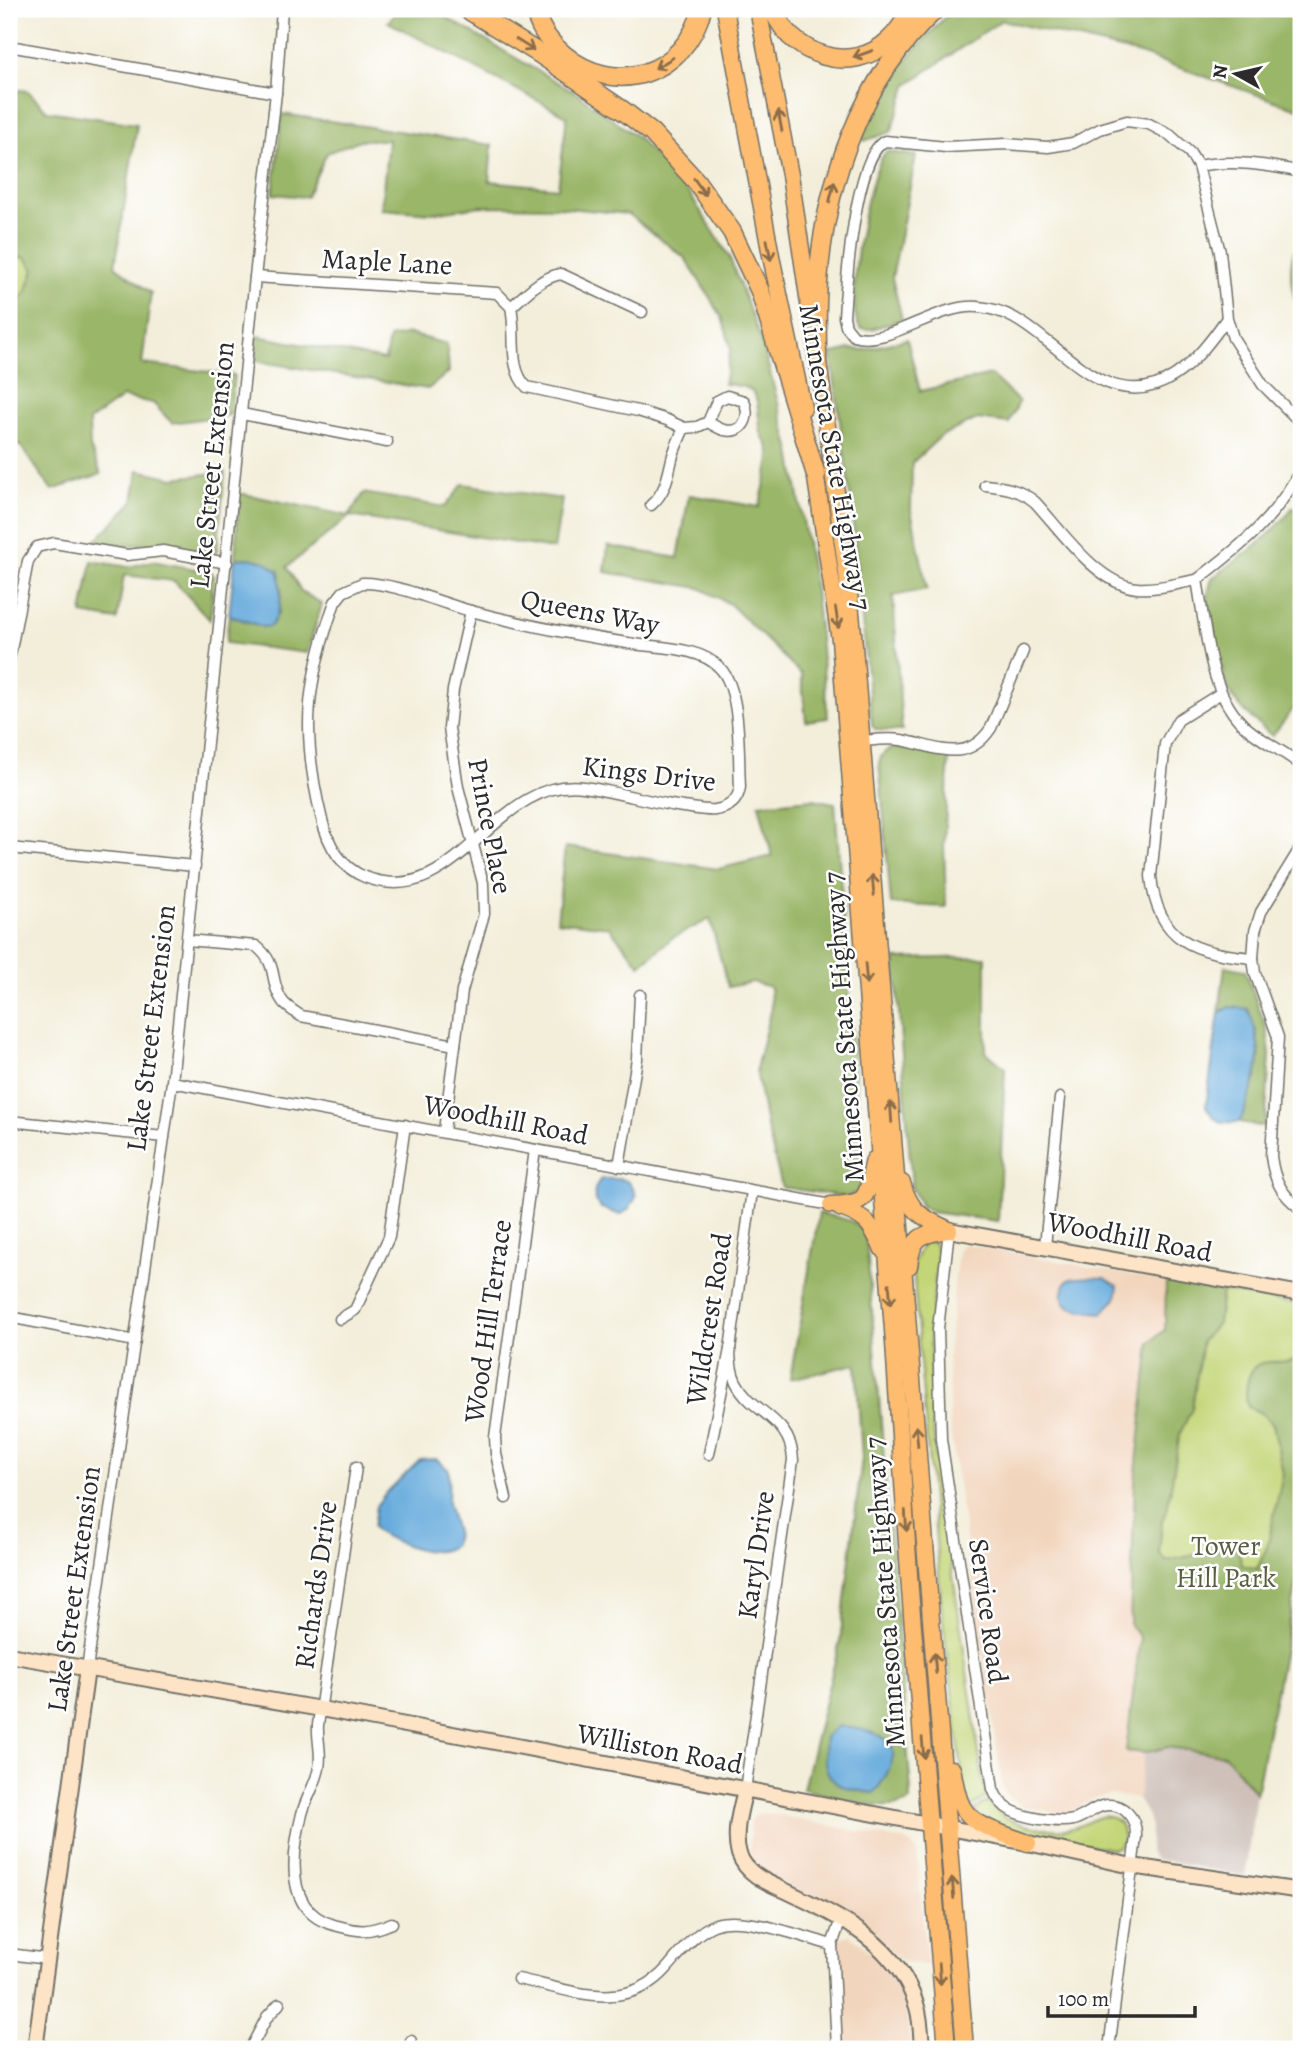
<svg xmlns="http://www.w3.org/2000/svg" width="1310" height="2058" font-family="Alegreya,serif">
<rect width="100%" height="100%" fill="#fff"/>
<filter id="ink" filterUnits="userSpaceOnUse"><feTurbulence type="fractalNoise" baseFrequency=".0143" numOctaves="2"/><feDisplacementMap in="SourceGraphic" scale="14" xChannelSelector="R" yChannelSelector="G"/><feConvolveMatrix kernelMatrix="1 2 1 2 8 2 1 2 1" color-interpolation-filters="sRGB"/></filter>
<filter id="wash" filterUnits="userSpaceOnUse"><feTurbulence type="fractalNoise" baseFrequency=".00686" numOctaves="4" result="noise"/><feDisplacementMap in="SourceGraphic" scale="28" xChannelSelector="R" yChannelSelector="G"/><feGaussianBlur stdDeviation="1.57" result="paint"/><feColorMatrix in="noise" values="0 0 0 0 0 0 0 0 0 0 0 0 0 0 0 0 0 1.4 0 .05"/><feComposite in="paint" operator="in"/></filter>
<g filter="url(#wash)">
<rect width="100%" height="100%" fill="#f3eeda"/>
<g fill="#f2d5bd">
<polygon points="964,1244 1166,1281 1165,1330 1150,1342 1135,1482 1130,1625 1140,1638 1126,1750 1144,1753 1138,1798 1110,1795 1095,1798 1075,1810 1065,1814 1021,1806 1008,1797 1002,1785 950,1428 948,1357 955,1275 959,1248"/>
<polygon points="765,1813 906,1841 913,1846 917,1852 927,1965 902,1962 869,1932 754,1867 749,1857 751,1820 756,1814"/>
<polygon points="849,1935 873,1954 900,1985 908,2019 911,2049 840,2049 836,1946 838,1939"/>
</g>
<polygon fill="#cfc1ba" points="1167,1747 1225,1755 1256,1793 1245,1876 1155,1859 1149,1852 1151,1827 1148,1816 1138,1798 1144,1753"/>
<g fill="#c3d577" stroke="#778051" stroke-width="2">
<polygon points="9,254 26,258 34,270 26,292 9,309"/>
<polygon points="929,1242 934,1243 938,1255 930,1330 931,1413 936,1459 984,1788 987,1797 971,1807 965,1795 943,1620 921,1373 913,1264 923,1243"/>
<polygon points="1193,1286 1301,1305 1301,1562 1256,1793 1225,1755 1167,1747 1144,1753 1126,1751"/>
<path d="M 987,1802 C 993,1805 997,1811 1003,1816 C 1018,1826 1049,1831 1067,1829 C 1087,1828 1102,1805 1121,1824 L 1124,1838 L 1118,1847 L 1112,1849 L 1036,1835 L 984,1821 L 974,1810 Z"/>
</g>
<g fill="#9ab668" stroke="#62704a" stroke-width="2">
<path d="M 399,9 L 413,9 L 442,15 L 576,93 L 637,137 L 687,190 L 729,256 L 762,343 L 791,451 L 815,590 L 828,718 L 806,721 L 801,674 L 730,604 L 700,588 L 605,572 L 608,546 L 678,558 L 689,495 L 759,507 C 762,495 771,463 770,452 C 769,444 760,436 760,427 C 756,396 761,386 724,384 L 731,348 L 722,317 L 685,258 L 628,214 L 558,207 L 481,206 L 432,213 L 381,209 L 388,140 L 360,140 L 327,153 L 306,197 L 273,194 L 282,114 L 492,145 L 489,181 L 558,188 L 567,116 L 388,22 Z"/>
<polygon points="957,9 1301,9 1301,110 1140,54 1002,20 908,84 891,132 864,141 862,133 895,72 943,19"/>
<polygon points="9,89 28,91 47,111 137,124 115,266 151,293 142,364 234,375 230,415 172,423 153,403 123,397 89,421 90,447 101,474 52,490 20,445 9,449 9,309 26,292 34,270 26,258 9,254"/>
<path d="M 887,151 L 916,156 L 892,278 L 902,319 L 872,329 L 861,329 C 842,310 867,169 887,151 Z"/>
<path d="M 1301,239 L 1301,311 C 1291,300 1289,269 1293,255 C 1294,249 1298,244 1301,239 Z"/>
<polygon points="409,334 447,344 449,372 428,389 255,361 257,336 385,360 389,338"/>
<polygon points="907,339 920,391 991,375 1019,402 1009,423 977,419 941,436 912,463 911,510 927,589 893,596 902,731 876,730 872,725 851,503 831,354 850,349 863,350"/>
<polygon points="138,470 174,478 225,472 217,551 211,554 157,543 123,546 95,541 133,502"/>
<polygon points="463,484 562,499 554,549 350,516 287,567 301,591 322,604 307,653 226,643 229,615 263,627 279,613 281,592 279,572 249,558 235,559 239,493 349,516 364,493 445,507"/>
<path d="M 1293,507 L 1301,512 L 1301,699 L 1272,736 L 1245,712 L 1231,696 L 1224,678 L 1207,597 L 1212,578 C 1242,556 1272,537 1293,507 Z"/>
<polygon points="92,561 129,567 152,561 211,572 214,577 210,620 174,581 124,575 117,620 82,614"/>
<path d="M 899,747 L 949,757 L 944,845 L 946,907 L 891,904 L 879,762 C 883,751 888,749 899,747 Z"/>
<polygon points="813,799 835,803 863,1179 858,1192 847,1197 782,1187 765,1120 756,1069 771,1008 770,987 752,982 728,987 710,919 672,938 640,965 609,927 557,921 565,847 718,869 772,856 759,804"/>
<polygon points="986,957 986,1052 1005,1068 998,1221 931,1212 921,1206 912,1188 895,959"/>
<polygon points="1225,966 1245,970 1267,1030 1270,1055 1265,1127 1240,1122 1257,1075 1260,1057 1256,1030 1224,1009 1219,1013"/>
<path d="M 819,1213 C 837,1218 860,1218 866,1237 L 911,1792 L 910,1801 C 885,1816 830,1795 803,1789 L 840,1641 L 862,1458 L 856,1364 L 790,1379 Z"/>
<path d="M 1166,1281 L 1222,1291 L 1218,1323 L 1202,1341 L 1192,1409 L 1180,1433 L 1168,1505 L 1162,1522 L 1159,1553 L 1166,1561 L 1237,1546 L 1242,1565 L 1257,1569 L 1267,1547 L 1283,1474 L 1273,1424 L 1261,1413 L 1248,1407 C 1245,1398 1246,1393 1247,1384 C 1254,1348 1278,1370 1301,1357 L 1301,1562 L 1256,1793 L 1225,1755 L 1167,1747 L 1144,1753 L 1126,1751 L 1140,1638 L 1130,1625 L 1135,1482 L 1150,1342 L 1165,1330 Z"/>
</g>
<g fill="#66abdc" stroke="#486b84" stroke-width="2">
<path d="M 249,558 L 266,562 L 279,572 C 281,592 283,609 271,626 L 263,627 L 229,615 L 235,559 Z"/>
<path d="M 1230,1007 L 1248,1009 C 1268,1059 1257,1075 1240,1122 C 1221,1123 1216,1124 1206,1106 L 1219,1013 Z"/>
<path d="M 601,1179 C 621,1179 630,1175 636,1197 L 629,1209 L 620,1215 L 601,1208 C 592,1198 593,1188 601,1179 Z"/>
<path d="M 1105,1278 L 1118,1286 L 1116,1299 L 1102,1313 C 1089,1311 1059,1312 1063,1292 C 1064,1287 1065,1280 1071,1279 C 1081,1276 1095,1278 1105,1278 Z"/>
<path d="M 436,1459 L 449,1470 L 448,1503 L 456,1532 L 454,1545 C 451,1547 447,1549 444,1550 C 428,1555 383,1540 373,1527 L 376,1506 L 385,1494 L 420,1460 Z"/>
<path d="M 838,1726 C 853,1729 874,1730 887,1740 C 903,1752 883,1784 873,1793 C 833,1788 821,1781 825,1737 Z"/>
</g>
</g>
<g filter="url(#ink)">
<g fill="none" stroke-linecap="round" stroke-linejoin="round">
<g stroke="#716f68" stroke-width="13">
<g id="street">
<polyline points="9,46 276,93"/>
<path d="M 1198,166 C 1231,159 1268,165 1301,172"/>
<path d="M 255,277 L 497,293 L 511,307 C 517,333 507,368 527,387 L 638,411 L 667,420 L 684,428 L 697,427 L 708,422 L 717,401 L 727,396 L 744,401 C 751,416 744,435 724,430 C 719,429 713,425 708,422"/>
<path d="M 511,307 C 527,293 540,278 561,274 L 642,312"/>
<path d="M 1227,318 C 1197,361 1159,408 1101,380 C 1080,370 1062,352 1044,339 C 1024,323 1005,309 978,307 C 937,303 889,347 854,336 L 846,326 L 844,317 C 846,285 855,155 885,141 L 946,147 L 1006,144 L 1048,147 L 1073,143 L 1100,129 L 1127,121 L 1149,124 L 1170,135 L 1190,153 L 1198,166 L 1220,252 L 1227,318 L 1233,338 L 1263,385 L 1301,423"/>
<polyline points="242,414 387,442"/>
<path d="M 1301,468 C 1277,518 1240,547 1197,580 C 1206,627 1208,696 1247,728 C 1263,742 1284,751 1301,765"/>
<path d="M 985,485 C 1004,487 1019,489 1035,502 C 1061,530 1097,584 1137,588 C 1156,590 1178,583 1197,580"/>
<path d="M 651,505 C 667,491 668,474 673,455 C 676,446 680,437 684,428"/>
<path d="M 362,583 C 393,582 440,603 471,611 C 524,625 580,636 634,644 C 661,648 700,647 720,668 C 742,691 738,756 740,787 C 738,801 729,808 715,810 C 705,811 694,808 683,807 C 650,802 617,792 584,787 C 494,775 458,913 365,877 C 339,867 327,842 321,816 C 301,733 306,682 335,602 L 343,592 Z"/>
<polyline points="9,660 28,561 37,547 54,543 127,555 163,551 227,563"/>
<path d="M 1221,693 L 1178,720 L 1165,744 L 1151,876 C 1157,942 1196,953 1253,958"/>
<path d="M 862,741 C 874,740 888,738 901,740 C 935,746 966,766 991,728 L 1023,651"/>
<path d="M 1301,847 L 1261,912 L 1255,931 L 1253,958 L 1255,973 L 1278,1037 L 1271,1156 C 1274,1181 1282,1195 1301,1209"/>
<polyline points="9,848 195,866"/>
<path d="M 187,940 L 256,946 C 280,965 268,981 283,1002 C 288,1008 295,1012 301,1016 L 455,1045"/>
<polyline points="172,1082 831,1205"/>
<polyline points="9,1121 164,1137"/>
<polyline points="444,1131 462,991 484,914 483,883 458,787 449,728 453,690 471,611"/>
<polyline points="619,1166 637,1059 640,995"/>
<path d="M 949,1230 L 938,1329 L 941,1439 L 993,1789 C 1001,1811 1019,1815 1040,1819 C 1051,1820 1062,1823 1073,1820 C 1083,1818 1092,1809 1102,1806 C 1123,1801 1137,1818 1136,1837 L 1109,2049"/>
<polyline points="1045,1246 1060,1098"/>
<polyline points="9,1317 135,1341"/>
<polyline points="340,1319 355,1310 389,1237 405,1125"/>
<path d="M 730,1349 C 730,1360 731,1372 736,1382 C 753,1415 791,1417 793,1460 L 745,1790"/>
<polyline points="709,1454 730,1349 752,1191"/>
<path d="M 356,1467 L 318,1725 C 317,1740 322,1753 319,1768 C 316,1784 306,1798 302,1814 C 292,1853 284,1912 334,1925 C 360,1932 367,1933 392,1923"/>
<polyline points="506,1498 496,1454 495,1437 535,1150"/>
<polyline points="87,1669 172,1082 255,277 276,93 282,9"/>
<polyline points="9,1954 48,1959"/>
<path d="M 518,1979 C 571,1990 627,2015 668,1967 C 682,1951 695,1932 716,1924 C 744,1915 803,1937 832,1945"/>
<polyline points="250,2049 267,2017 279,2004"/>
<polyline points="410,2049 411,2041"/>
<polyline points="837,2049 832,1945 841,1919"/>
</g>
</g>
<g stroke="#716f68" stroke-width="18">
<g id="secondary">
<polyline points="949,1230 1301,1294"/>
<polyline points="9,1655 321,1709 1028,1843 1132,1866 1301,1891"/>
<path d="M 745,1790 C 740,1810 733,1834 739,1854 C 746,1874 766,1882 784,1890 C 838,1916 898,1943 917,2007 C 921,2020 921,2035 922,2049"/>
<polyline points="35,2049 87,1669"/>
</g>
</g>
<g stroke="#716f68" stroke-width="19">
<g id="primary">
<polyline points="725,9 772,261 803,408"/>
<polyline points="758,9 790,175 811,317"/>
<polyline points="816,346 847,573 853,633 965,2049"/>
<polyline points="814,465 840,640 894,1343 910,1590 947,2049"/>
<path d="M 902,1183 C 910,1211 921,1217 947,1229"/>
<path d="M 831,1205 C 874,1203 865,1195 874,1160"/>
<path d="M 840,1208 C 866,1216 871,1224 882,1248"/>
<path d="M 909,1266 C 912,1236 921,1234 949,1230"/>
<path d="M 952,1769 C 955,1781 956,1795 962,1806 C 972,1827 1008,1835 1028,1843"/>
</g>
</g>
<g stroke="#716f68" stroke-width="21">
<g id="highway">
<polyline points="467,9 540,54 625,112 652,133 696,181 732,232 760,291 816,475"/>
<path d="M 535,9 C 538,27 549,42 563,54 C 615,98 685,75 702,9"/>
<path d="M 772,9 C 777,18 783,29 790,36 C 833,75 889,62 910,9"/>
<path d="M 817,357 C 817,333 816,307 818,282 C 825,183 861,78 936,9"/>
</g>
</g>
<use href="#street" stroke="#fff" stroke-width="10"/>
<use href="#secondary" stroke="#fee4c6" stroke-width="14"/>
<use href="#primary" stroke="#fdbc70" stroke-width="16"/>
<use href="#highway" stroke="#fdbc70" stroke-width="18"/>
</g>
<defs><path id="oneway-shaft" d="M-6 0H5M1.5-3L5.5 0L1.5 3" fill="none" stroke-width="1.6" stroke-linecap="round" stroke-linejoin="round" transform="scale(1.75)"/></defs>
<g stroke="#8a6c4a">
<use href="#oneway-shaft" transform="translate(525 45) rotate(32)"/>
<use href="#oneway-shaft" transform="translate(863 54) rotate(160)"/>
<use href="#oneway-shaft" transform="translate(664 63) rotate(149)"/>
<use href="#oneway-shaft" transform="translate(780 121) rotate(-101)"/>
<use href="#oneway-shaft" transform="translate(700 187) rotate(54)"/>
<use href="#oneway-shaft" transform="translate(832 192) rotate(-76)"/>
<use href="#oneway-shaft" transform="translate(769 250) rotate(79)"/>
<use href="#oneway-shaft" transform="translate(837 618) rotate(82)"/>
<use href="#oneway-shaft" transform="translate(873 885) rotate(-95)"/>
<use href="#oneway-shaft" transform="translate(866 974) rotate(85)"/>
<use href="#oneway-shaft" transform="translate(891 1112) rotate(-94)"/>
<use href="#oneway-shaft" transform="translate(890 1294) rotate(85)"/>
<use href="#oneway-shaft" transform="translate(917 1436) rotate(-95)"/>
<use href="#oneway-shaft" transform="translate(906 1521) rotate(86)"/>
<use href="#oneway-shaft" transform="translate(935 1663) rotate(-95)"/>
<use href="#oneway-shaft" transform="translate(923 1748) rotate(85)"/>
<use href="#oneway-shaft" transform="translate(953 1888) rotate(-94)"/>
<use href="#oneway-shaft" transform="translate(940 1974) rotate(86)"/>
</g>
</g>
<g text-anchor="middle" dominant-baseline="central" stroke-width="5" stroke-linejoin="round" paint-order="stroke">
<g font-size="28" fill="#2b2b2b" stroke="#fff">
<text transform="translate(387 262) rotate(3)">Maple Lane</text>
<text transform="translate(835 457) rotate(80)">Minnesota State Highway 7</text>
<text transform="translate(212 465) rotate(-84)">Lake Street Extension</text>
<text transform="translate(590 612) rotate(11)">Queens Way</text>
<text transform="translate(649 774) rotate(7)">Kings Drive</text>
<text transform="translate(490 826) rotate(79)">Prince Place</text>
<text transform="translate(844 1027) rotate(-94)">Minnesota State Highway 7</text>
<text transform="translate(151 1028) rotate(-83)">Lake Street Extension</text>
<text transform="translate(506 1120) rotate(11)">Woodhill Road</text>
<text transform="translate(1130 1237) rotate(11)">Woodhill Road</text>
<text transform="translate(709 1319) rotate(-81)">Wildcrest Road</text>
<text transform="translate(488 1321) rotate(-82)">Wood Hill Terrace</text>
<text transform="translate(756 1555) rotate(-82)">Karyl Drive</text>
<text transform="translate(316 1585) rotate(-82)">Richards Drive</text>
<text transform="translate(74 1589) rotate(-82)">Lake Street Extension</text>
<text transform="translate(885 1592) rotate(-94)">Minnesota State Highway 7</text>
<text transform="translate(988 1611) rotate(82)">Service Road</text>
<text transform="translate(660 1749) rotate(11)">Williston Road</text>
</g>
<g font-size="28" fill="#595e42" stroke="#fff">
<text x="1226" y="1546">Tower<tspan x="1226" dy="32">Hill Park</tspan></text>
</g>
</g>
<rect width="1310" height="2058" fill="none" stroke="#fff" stroke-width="35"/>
<g transform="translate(1236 74) rotate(278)" stroke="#ffffff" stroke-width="5" paint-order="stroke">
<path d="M0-5L12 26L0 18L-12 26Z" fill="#2b2b2b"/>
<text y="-10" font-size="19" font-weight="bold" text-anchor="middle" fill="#2b2b2b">N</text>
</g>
<path d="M1048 2006v10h147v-10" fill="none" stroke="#2b2b2b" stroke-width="3.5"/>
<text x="1058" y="2006" font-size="21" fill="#2b2b2b" stroke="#ffffff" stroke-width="5" paint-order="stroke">100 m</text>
</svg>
